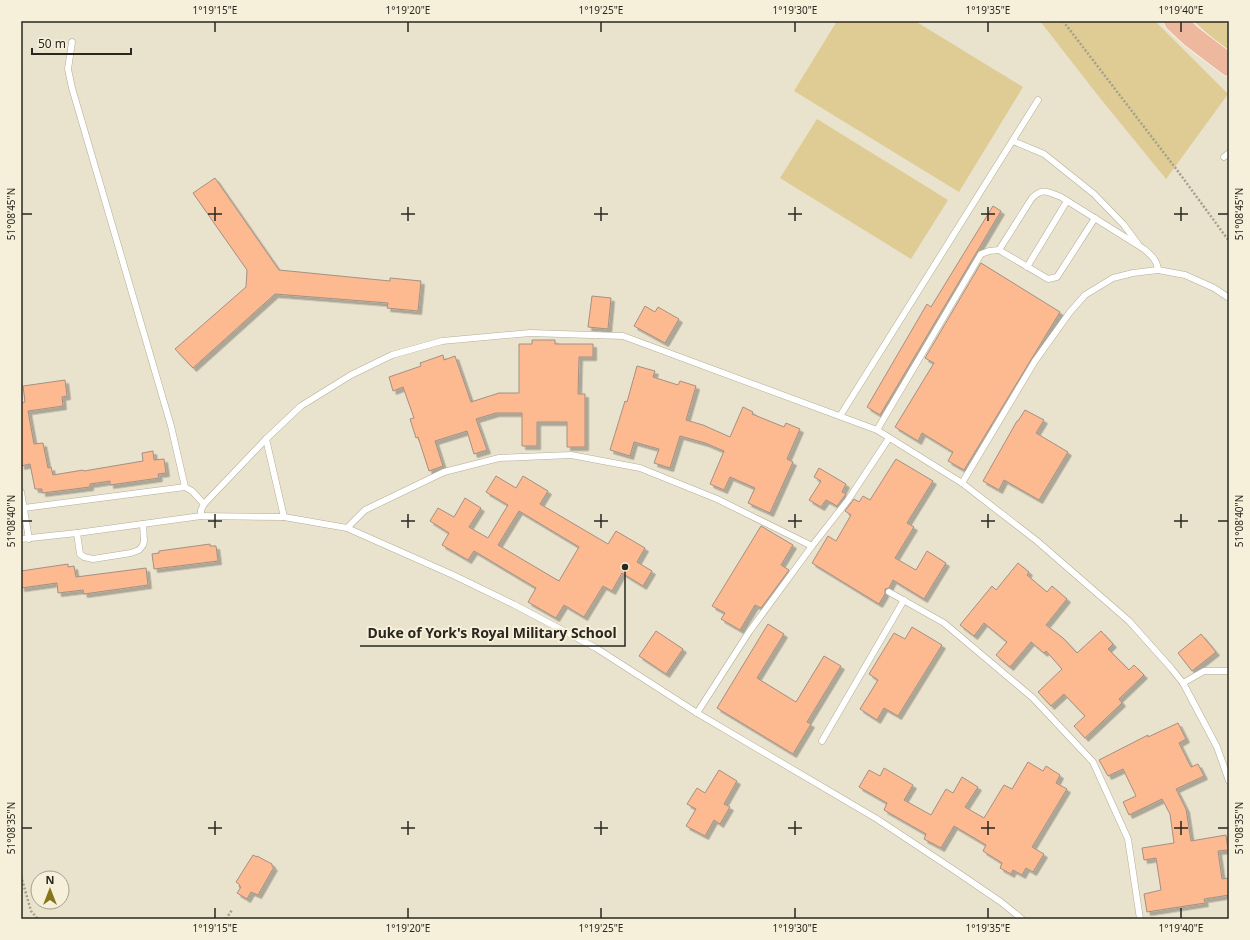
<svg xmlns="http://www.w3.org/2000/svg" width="1250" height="940" font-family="'Noto Sans',sans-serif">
<defs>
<filter id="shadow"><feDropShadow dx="3.5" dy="3.5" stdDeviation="0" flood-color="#0004"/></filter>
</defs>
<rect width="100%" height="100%" fill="#e9e2cd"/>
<g fill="#decc94">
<polygon points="837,21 915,21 1023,87 959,192 794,91"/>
<polygon points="1040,21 1155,21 1228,94 1166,179 1100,98"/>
<polygon points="1194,21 1224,21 1229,27 1229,54"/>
<polygon points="817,119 948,200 911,259 780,178"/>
</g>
<g fill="#fdb98f" stroke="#a49084" fill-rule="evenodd" filter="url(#shadow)">
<polygon points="215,178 279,270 390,281 390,278 421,281 418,311 387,308 388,303 275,294 193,368 175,349 246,287 247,270 193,193"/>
<polygon points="993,206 1001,211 880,415 867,407 927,304 931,307"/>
<polygon points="981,263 1060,312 964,470 948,461 953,452 922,433 918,441 895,427 934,363 925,358"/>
<polygon points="592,296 611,298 608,329 588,327"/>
<polygon points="645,306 655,312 658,307 679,319 665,343 634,326"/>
<polygon points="532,340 555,340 555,344 593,344 593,357 579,357 578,394 585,394 585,447 567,447 567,422 537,422 537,446 522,446 522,413 496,413 476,419 487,450 474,454 467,431 435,441 443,466 429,471 418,437 416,438 410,419 414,418 403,387 393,391 389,377 421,366 420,363 443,355 444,360 455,356 471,402 499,393 519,393 519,344 532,344"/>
<polygon points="637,366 655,371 653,377 678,385 680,381 696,386 686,420 703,425 730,437 743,407 753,412 752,414 784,427 786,423 800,429 787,459 793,462 770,513 748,503 755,488 730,477 724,490 710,484 724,451 705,443 680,436 670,468 654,463 659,449 634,442 630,456 610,450 625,401 627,402"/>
<polygon points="65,380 67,396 62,397 63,406 28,411 34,444 43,443 48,468 51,467 53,475 83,470 84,471 143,461 142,453 153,451 154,460 164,459 166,473 158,474 159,478 110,485 110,481 90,484 90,487 42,493 42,489 35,489 30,464 21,466 21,403 25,402 23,386"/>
<polygon points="1025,410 1044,420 1036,433 1068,452 1039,500 1004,480 999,490 983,481 1017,421 1018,421"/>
<polygon points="896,459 933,481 907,523 914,527 895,558 916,570 927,551 946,563 924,599 893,580 889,588 885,589 885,594 879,604 812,563 828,536 836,541 851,515 845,511 854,499 859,502 863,496 870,500"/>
<polygon points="819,468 846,484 842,492 846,494 837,506 826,500 821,507 809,500 821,481 814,477"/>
<path d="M 496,476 L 516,488 L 523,476 L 548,491 L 540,504 L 608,544 L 616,531 L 645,548 L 637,562 L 652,571 L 643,586 L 622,573 L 612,591 L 603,586 L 584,617 L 564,605 L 556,618 L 528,602 L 536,588 L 474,551 L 468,560 L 442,545 L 449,533 L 430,521 L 438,508 L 454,517 L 465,498 L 481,508 L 469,527 L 488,538 L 508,505 L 486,492 ZM 519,511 L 579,547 L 559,581 L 498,545 Z"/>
<polygon points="761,526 793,545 781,565 789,570 761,608 755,605 740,630 721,619 725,613 712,606"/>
<polygon points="210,544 210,546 216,546 218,561 154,569 152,554 159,553 159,551"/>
<polygon points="1018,563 1029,572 1027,575 1047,592 1052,586 1067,599 1046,625 1063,638 1077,653 1101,631 1113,644 1108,649 1129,670 1134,665 1144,675 1119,699 1122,703 1085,738 1074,726 1085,716 1064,694 1051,706 1038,692 1062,669 1046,651 1044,653 1031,642 1010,667 996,655 1007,642 984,623 974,636 960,625 992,586 996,590"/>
<polygon points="68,564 68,567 74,566 76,577 146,568 148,585 84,594 83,590 58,593 57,583 21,588 21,571"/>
<polygon points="768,624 784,634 757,678 796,702 824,656 841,666 807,722 811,724 793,754 717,708"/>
<polygon points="912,627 942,645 898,716 884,708 877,720 860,709 878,680 869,674 894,633 905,639"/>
<polygon points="656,631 683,649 666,674 639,656"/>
<polygon points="1201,634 1216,652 1192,671 1178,653"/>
<polygon points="1178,723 1186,739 1179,743 1191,767 1198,764 1204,776 1176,789 1186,809 1191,841 1226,835 1228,850 1218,851 1222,879 1229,878 1229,895 1204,899 1205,903 1147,912 1144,894 1161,890 1156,858 1144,860 1142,848 1174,843 1170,814 1162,799 1129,815 1123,802 1136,796 1123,769 1108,776 1099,760 1148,735 1148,737"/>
<polygon points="1028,762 1043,771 1046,766 1060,775 1056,783 1067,789 1032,847 1044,854 1033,872 1026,868 1022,875 1013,870 1011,874 1000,868 1002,863 983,851 986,845 954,826 941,848 924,839 926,834 884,810 887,803 859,787 869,770 880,776 884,768 913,785 904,800 931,815 946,789 953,793 962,777 978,787 965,807 984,818 1004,785 1012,789"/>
<polygon points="719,770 737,781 724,804 730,807 720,824 714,820 705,836 686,826 696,809 687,804 697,788 705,793"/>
<polygon points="253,855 257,857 257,856 272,864 272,866 274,867 258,895 251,892 247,899 237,893 241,887 239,887 240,885 236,882"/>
</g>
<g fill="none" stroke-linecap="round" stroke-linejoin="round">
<g stroke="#b3ad98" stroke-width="7">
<g id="lane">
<polyline points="72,42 68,69 72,88 171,426 185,487"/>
<polyline points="1013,141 1044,154 1094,194 1124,225 1138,244"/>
<polyline points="1224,157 1229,153"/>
<polyline points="999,250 1048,279 1057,277 1095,218"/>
<polyline points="1027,267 1067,201"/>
<polyline points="840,416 1038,100"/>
<path d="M 877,430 L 981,254 L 989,251 L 999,250 L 1032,198 C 1043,187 1048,192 1061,197 L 1144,249 C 1152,256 1157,260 1158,270"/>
<polyline points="266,439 284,517"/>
<polyline points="962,483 1035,361 1070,312 1085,295 1113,278 1133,273 1158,270 1185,275 1214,288 1229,298"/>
<polyline points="21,492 29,539"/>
<polyline points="24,508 185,487 192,491 204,504"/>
<polyline points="201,516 201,510 204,504 266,439 301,406 351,375 392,355 442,341 530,333 623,336 877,430 962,483 1037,541 1129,621 1171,668 1183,683 1217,747 1229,781"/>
<polyline points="347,528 365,510 444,472 499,458 571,455 640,468 717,499 812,546"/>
<polyline points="77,533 80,554 84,557 93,559 131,553 139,550 143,545 144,541 143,524"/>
<polyline points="21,539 77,533 201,516 284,517 347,528 453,575 513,604 596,648 697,713 877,819 954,870 1001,902 1022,919"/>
<polyline points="889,592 944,623 1033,698 1093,762 1128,839 1140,919"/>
<polyline points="1183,683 1204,671 1229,671"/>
<polyline points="697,713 749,632 812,546 848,500 889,438"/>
<polyline points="822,741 904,600"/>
</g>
</g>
<g stroke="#fff" stroke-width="23">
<polyline id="highway" points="1175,21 1191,36 1229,65"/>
</g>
<g stroke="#a49f8e" stroke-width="2.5" stroke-dasharray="2 2" stroke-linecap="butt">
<polyline points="1063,21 1177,170 1229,241"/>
<polyline points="21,876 31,911 38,919"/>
<polyline points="226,919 232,910"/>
</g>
<use href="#lane" stroke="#fff" stroke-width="6"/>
<use href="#highway" stroke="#eeb89f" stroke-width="22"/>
</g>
<path fill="none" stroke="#29271f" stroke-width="1.5" d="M 215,22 L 215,32M 408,22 L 408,32M 601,22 L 601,32M 795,22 L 795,32M 988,22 L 988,32M 1181,22 L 1181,32M 215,207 L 215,221M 408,207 L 408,221M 601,207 L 601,221M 795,207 L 795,221M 988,207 L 988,221M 1181,207 L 1181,221M 22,214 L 32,214M 208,214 L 222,214M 401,214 L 415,214M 594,214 L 608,214M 788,214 L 802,214M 981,214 L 995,214M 1174,214 L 1188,214M 1218,214 L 1228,214M 215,514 L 215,528M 408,514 L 408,528M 601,514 L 601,528M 795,514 L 795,528M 988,514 L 988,528M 1181,514 L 1181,528M 22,521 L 32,521M 208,521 L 222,521M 401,521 L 415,521M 594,521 L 608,521M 788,521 L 802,521M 981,521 L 995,521M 1174,521 L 1188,521M 1218,521 L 1228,521M 215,821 L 215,835M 408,821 L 408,835M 601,821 L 601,835M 795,821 L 795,835M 988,821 L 988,835M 1181,821 L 1181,835M 22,828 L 32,828M 208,828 L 222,828M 401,828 L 415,828M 594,828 L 608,828M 788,828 L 802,828M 981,828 L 995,828M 1174,828 L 1188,828M 1218,828 L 1228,828M 215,908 L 215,918M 408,908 L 408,918M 601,908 L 601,918M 795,908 L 795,918M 988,908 L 988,918M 1181,908 L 1181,918"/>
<path fill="none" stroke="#29271f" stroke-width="1.5" d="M625 567L625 646H360"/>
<circle fill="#29271f" stroke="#f6efda" stroke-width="1.5" cx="625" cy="567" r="4"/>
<g font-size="14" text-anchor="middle" font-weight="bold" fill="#29271f" stroke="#f6efda" stroke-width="4" stroke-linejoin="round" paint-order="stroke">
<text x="492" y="638">Duke of York's Royal Military School</text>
</g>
<rect width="1250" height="940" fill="none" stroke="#f6efda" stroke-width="44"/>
<g transform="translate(50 890)"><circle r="19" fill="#f6efda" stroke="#a49f8f"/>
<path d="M0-3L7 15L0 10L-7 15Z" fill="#857619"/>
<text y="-6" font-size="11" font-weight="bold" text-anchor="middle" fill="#29271f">N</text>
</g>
<path d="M32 48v6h99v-6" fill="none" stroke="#29271f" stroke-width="2"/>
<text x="38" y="48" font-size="12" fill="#29271f" stroke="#f6efda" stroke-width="3" paint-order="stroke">50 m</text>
<rect x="22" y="22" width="1206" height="896" fill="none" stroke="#29271f" stroke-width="1.5"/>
<g font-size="10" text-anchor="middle" fill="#29271f">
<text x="215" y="14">1°19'15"E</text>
<text x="408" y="14">1°19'20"E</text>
<text x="601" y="14">1°19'25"E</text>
<text x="795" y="14">1°19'30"E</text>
<text x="988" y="14">1°19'35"E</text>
<text x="1181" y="14">1°19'40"E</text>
<text transform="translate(11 214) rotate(-90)" y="4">51°08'45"N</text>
<text transform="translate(1239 214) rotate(-90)" y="4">51°08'45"N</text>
<text transform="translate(11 521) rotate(-90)" y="4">51°08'40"N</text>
<text transform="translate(1239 521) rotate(-90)" y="4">51°08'40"N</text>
<text transform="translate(11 828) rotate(-90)" y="4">51°08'35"N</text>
<text transform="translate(1239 828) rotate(-90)" y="4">51°08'35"N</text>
<text x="215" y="932">1°19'15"E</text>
<text x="408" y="932">1°19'20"E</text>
<text x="601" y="932">1°19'25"E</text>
<text x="795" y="932">1°19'30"E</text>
<text x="988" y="932">1°19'35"E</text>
<text x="1181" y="932">1°19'40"E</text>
</g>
</svg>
